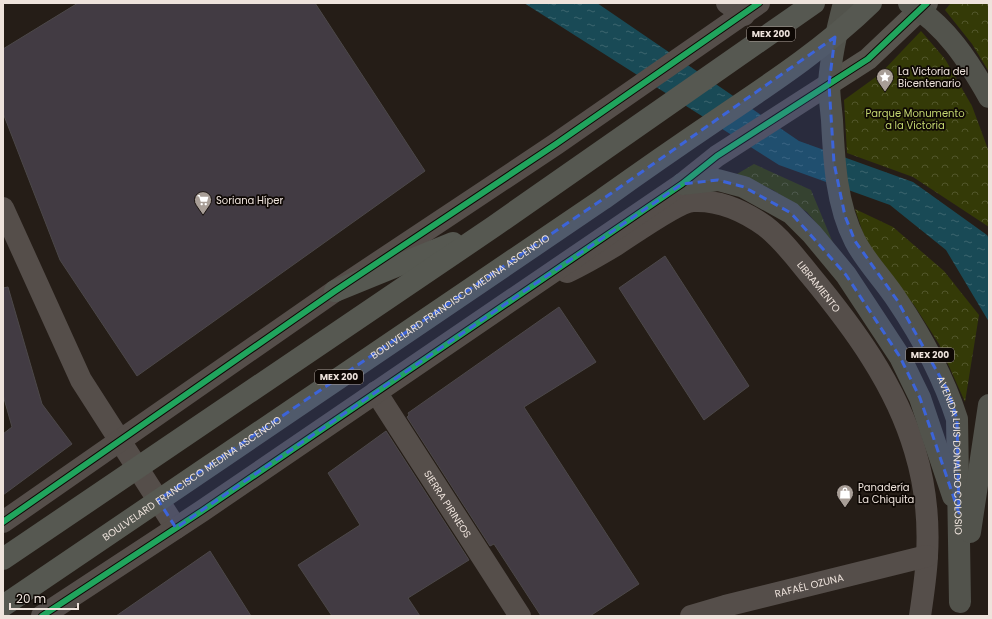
<svg xmlns="http://www.w3.org/2000/svg" width="992" height="619" font-family="Poppins,sans-serif">
<defs>
<pattern id="park-crowns" width="20" height="18" patternUnits="userSpaceOnUse"><rect width="20" height="18" fill="#343a07"/><path d="M2 6a3 3 0 1 1 6 0M12 15a3 3 0 1 1 6 0" fill="none" stroke="#52562b"/></pattern>
<pattern id="water-ripples" width="26" height="14" patternUnits="userSpaceOnUse"><rect width="26" height="14" fill="#194a56"/><path d="M2 4q2-2 4 0t4 0M15 11q2-2 4 0t4 0" fill="none" stroke="#3b646e"/></pattern>
</defs>
<rect width="100%" height="100%" fill="#251d17"/>
<g fill="url(#park-crowns)">
<polygon points="951,3 989,3 989,72 972,44 945,10"/>
<polygon points="921,31 945,59 972,106 989,152 989,227 913,177 847,153 844,100 880,74"/>
<polygon points="754,164 811,190 833,243 807,212 773,190 737,174"/>
<polygon points="855,209 893,227 944,271 979,315 965,402 939,344 914,305 882,267 865,239"/>
</g>
<polygon fill="url(#water-ripples)" points="524,3 597,3 799,141 913,182 987,235 989,239 989,322 946,250 890,205 779,165"/>
<g fill="#423b43" stroke="#4c4849">
<polygon points="78,3 315,3 425,171 137,376 60,260 3,113 3,49"/>
<polygon points="665,256 749,386 704,420 619,288"/>
<polygon points="8,287 42,404 72,444 3,495 3,434 12,427 3,395 3,288"/>
<polygon points="559,307 596,362 524,407 639,584 590,616 541,616 494,544 490,546 407,417 409,415 408,413"/>
<polygon points="386,431 469,560 408,598 420,616 332,616 298,565 360,525 328,473"/>
<polygon points="210,551 251,616 116,616"/>
</g>
<g fill="none" stroke-linecap="round" stroke-linejoin="round">
<g stroke="#554e4a" stroke-width="22">
<polyline points="727,3 744,15"/>
<polyline points="3,208 81,380 176,528"/>
<path id="s1" d="M 567,272 C 584,264 601,254 616,245 C 632,235 679,201 694,201 C 720,200 744,211 765,226 C 783,240 796,258 810,275 C 853,327 896,385 915,451 C 925,484 929,522 927,556 C 926,576 923,596 920,616"/>
<path id="s2" d="M 376,392 L 520,616"/>
<path id="s3" d="M 691,616 L 725,606 L 927,556"/>
</g>
<g stroke="#554e4a" stroke-width="22">
<polyline points="3,522 335,291 556,144 759,3"/>
<polyline points="42,616 202,511 682,184 717,156 829,84"/>
</g>
<polyline stroke="#57544e" stroke-width="22" points="829,84 868,59 927,3"/>
<g stroke="#52534c" stroke-width="22">
<path id="s4" d="M 844,3 C 837,29 831,56 829,83 C 829,95 831,108 832,120 C 834,160 836,204 855,241 C 866,262 884,280 897,300 C 922,337 943,376 957,419 L 960,602"/>
<path d="M 909,3 C 946,26 968,60 989,97"/>
<polyline points="682,184 718,180 744,187 791,213 812,234 846,275 900,357 920,398 953,496"/>
<polyline points="970,532 989,405"/>
</g>
<g stroke="#565851" stroke-width="22">
<polyline points="335,291 453,243"/>
<polyline points="3,559 493,227 814,3"/>
<path id="s5" d="M 3,606 L 603,199 C 642,171 681,144 721,117 C 773,82 826,47 871,3"/>
</g>
<g stroke="#0e0804" stroke-width="8">
<g id="cycleway">
<polyline points="3,522 335,291 556,144 759,3"/>
<polyline points="42,616 202,511 682,184 717,156 868,59 927,3"/>
</g>
</g>
<use href="#cycleway" stroke="#20a55d" stroke-width="6"/>
</g>
<path fill="#3c64d9" fill-opacity="0.2" stroke="#3c64d9" stroke-width="3" stroke-dasharray="8 5" stroke-linejoin="round" d="M 835,37 L 829,84 L 834,163 L 845,216 L 855,241 L 897,300 L 948,391 L 957,419 L 959,513 L 920,398 L 900,357 L 846,275 L 791,213 L 744,187 L 718,180 L 682,184 L 176,528 L 158,500 L 603,199 Z"/>
<defs>
<g id="sight-pin" transform="scale(0.9)"><path d="M0 17L-7.5 6A9.5 9.5 0 1 1 7.5 6Z" fill="#a89e97" stroke="#0e0804"/><path d="M0-6L1.8-2.2L6-1.7L2.9 1.2L3.7 5.4L0 3.3L-3.7 5.4L-2.9 1.2L-6-1.7L-1.8-2.2Z" fill="#fff"/></g>
<g id="supermarket-pin" transform="scale(0.9)"><path d="M0 17L-7.5 6A9.5 9.5 0 1 1 7.5 6Z" fill="#a89e97" stroke="#0e0804"/><path d="M-6-5.5h2.5l.6 2H6L4.5 2H-2.5L-4.4-4H-6ZM-1.5 3.2a1.3 1.3 0 1 0 .1 0ZM3 3.2a1.3 1.3 0 1 0 .1 0Z" fill="#fff"/></g>
<g id="shop-pin" transform="scale(0.9)"><path d="M0 17L-7.5 6A9.5 9.5 0 1 1 7.5 6Z" fill="#a89e97" stroke="#0e0804"/><path d="M-5-2.5h2.3a2.7 3.5 0 0 1 5.4 0H5L5.5 6h-11ZM-1.5-2.5h3a1.5 2.3 0 0 0-3 0Z" fill="#fff"/></g>
</defs>
<g fill-rule="evenodd">
<use href="#sight-pin" x="885" y="77"/>
<use href="#supermarket-pin" x="203" y="200"/>
<use href="#shop-pin" x="845" y="493"/>
</g>
<g text-anchor="middle" dominant-baseline="central" stroke-width="3.5" stroke-linejoin="round" paint-order="stroke">
<g fill="#0e0804" stroke="#aba19b" stroke-width="1">
<rect x="747" y="27" width="48" height="14" rx="3"/>
<rect x="906" y="348" width="48" height="14" rx="3"/>
<rect x="315" y="370" width="48" height="14" rx="3"/>
</g>
<g font-size="9" font-weight="bold" fill="#eee3dc">
<text x="771" y="34">MEX 200</text>
<text x="930" y="355">MEX 200</text>
<text x="339" y="377">MEX 200</text>
</g>
<g font-size="10" fill="#eee3dc" stroke="#0e0804" text-anchor="start">
<text x="898" y="71">La Victoria del<tspan x="898" dy="12">Bicentenario</tspan></text>
<text x="216" y="200">Soriana Híper</text>
<text x="858" y="487">Panadería<tspan x="858" dy="12">La Chiquita</tspan></text>
</g>
<g font-size="10" fill="#c3d670" stroke="#0e0804">
<text x="915" y="113">Parque Monumento<tspan x="915" dy="12">a la Victoria</tspan></text>
</g>
<g font-size="10" fill="#eee3dc" stroke="#0e0804">
<text stroke="none"><textPath href="#s1" startOffset="304">LIBRAMIENTO</textPath></text>
<text stroke="none"><textPath href="#s5" startOffset="552">BOULVELARD FRANCISCO MEDINA ASCENCIO</textPath></text>
<text stroke="none"><textPath href="#s4" startOffset="484">AVENIDA LUIS DONALDO COLOSIO</textPath></text>
<text stroke="none"><textPath href="#s5" startOffset="228">BOULVELARD FRANCISCO MEDINA ASCENCIO</textPath></text>
<text stroke="none"><textPath href="#s2" startOffset="133">SIERRA PIRINEOS</textPath></text>
<text stroke="none"><textPath href="#s3" startOffset="122">RAFAÉL OZUNA</textPath></text>
</g>
</g>
<rect width="992" height="619" fill="none" stroke="#eee3dc" stroke-width="8"/>
<path d="M10 603v6h68v-6" fill="none" stroke="#eee3dc" stroke-width="2"/>
<text x="16" y="603" font-size="12" fill="#eee3dc" stroke="#0e0804" stroke-width="3" paint-order="stroke">20 m</text>
</svg>
